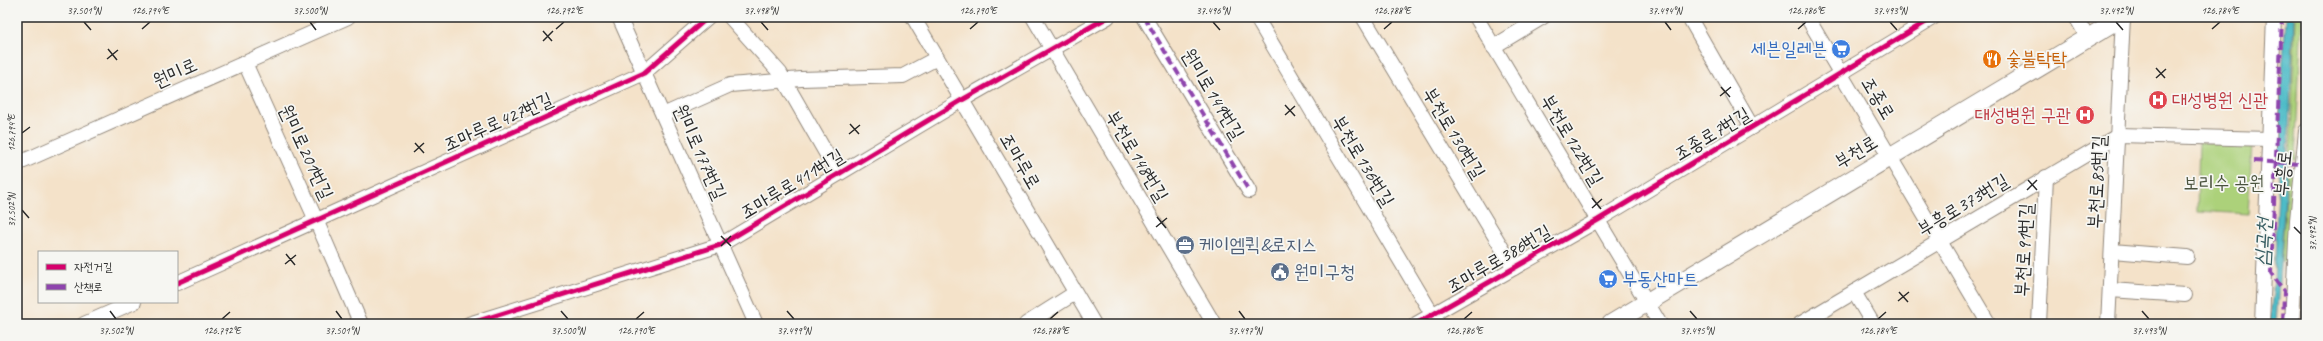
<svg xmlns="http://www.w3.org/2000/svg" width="2323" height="341" font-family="Caveat,'Poor Story',sans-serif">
<rect width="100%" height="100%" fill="#f6f6f2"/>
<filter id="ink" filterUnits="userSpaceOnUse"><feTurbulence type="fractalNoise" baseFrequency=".025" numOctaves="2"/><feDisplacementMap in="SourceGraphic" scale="8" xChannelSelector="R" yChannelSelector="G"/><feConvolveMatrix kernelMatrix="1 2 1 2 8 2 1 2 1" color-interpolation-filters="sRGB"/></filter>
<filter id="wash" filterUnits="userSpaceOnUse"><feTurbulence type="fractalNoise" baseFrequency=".012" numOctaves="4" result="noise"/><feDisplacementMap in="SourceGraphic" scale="16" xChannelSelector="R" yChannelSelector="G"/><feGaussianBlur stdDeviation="0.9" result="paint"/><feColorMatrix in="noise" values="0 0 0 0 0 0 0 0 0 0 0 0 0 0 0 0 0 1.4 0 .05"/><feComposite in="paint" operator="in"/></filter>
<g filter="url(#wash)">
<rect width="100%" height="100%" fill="#f4e2c9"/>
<g fill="#acd17a" stroke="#6c7e52">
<polygon points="2295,17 2302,17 2295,160 2290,159"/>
<polygon points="2199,142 2252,145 2248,214 2197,211"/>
<polygon points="2288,170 2294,171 2288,261 2281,261"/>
<polygon points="522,315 526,324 491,324"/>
</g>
<polygon fill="#4ebbc7" stroke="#3c7379" points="2286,17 2294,17 2288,153 2276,324 2269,324 2274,282 2278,188 2277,141"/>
</g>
<g filter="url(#ink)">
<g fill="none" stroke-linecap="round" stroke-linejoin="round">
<g stroke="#90867a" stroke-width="16">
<g id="minor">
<polyline points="619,17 756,324"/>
<polyline points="730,17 780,73 838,174"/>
<polyline points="913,17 1094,324"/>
<polyline points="1033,17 1214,324"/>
<polyline points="1144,17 1249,191"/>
<polyline points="1256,17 1438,324"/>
<polyline points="1363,17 1514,268"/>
<polyline points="1476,17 1660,324"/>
<polyline points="1689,17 1752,127"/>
<polyline points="1807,17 1989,324"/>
<polyline points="2076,17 2088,38"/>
<polyline points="1493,47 1543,17"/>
<polyline points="245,63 316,220 361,324"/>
<polyline points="663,115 730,85 801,79 903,76 937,58"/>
<polyline points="17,164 348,17"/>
<polyline points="2112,251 2187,257"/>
<polyline points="177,283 644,73 708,17"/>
<polyline points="2110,290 2185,295"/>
<polyline points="1854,292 1873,324"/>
<polyline points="84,324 134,302"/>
<polyline points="469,324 720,245 962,100 1108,17"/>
<polyline points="1026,324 1075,293"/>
<polyline points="1416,324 1598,220 1934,17"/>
<polyline points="1800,324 2119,135 2269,139"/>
<polyline points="2039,324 2046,177"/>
<polyline points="2108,324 2123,17"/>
<polyline points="2262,324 2274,17"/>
<polyline points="2292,324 2297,220 2306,131"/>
</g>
</g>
<g stroke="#90867a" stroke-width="20">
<polyline id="major" points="1611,324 2123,17"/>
</g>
<use href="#minor" stroke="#fff" stroke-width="14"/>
<use href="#major" stroke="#fff" stroke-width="18"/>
<g stroke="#8e44ad" stroke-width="4" stroke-dasharray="8 4" stroke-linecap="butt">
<polyline points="1144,17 1249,191"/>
<polyline points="2282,17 2271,273 2284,291 2283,324"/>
<polyline points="2254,161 2303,164"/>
</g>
<g stroke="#f6f6f2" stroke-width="8">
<g id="cycleway">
<polyline points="177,283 644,73 708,17"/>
<polyline points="469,324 720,245 962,100 1108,17"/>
<polyline points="1416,324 1598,220 1934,17"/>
</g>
</g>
<use href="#cycleway" stroke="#d6006c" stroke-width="5"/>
</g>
</g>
<path fill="none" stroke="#2b2b2b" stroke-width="1.5" d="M 84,22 L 91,30M 310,22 L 316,30M 761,22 L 768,30M 1213,22 L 1220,30M 1665,22 L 1671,30M 1890,22 L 1897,30M 2116,22 L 2123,30M 142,29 L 150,22M 556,29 L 564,22M 970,29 L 978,22M 1384,29 L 1392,22M 1798,29 L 1806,22M 2212,29 L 2220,22M 543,31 L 552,41M 543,41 L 553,31M 108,49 L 117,60M 107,59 L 118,50M 2156,68 L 2165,78M 2156,78 L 2166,69M 1721,87 L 1730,97M 1720,96 L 1731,87M 1285,105 L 1295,116M 1285,115 L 1295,106M 850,124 L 859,134M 22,133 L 30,127M 849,134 L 860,125M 415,143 L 424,153M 414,152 L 424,143M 2028,180 L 2037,190M 2027,190 L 2037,180M 1592,198 L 1601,209M 1592,208 L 1602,199M 22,210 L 29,218M 1157,217 L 1166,228M 1156,227 L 1167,218M 2294,227 L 2301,234M 721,236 L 731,246M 721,246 L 731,236M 286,254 L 295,265M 285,264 L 296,255M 1899,292 L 1908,302M 1898,301 L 1909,292M 110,311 L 116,319M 336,311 L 342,319M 561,311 L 568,319M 787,311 L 794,319M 1239,311 L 1245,319M 1690,311 L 1697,319M 2142,311 L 2149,319M 222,319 L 230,312M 636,319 L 644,312M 1050,319 L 1058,312M 1464,319 L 1472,312M 1878,319 L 1886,312"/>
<defs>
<g id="supermarket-disc" transform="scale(1)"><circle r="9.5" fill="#3f7fe0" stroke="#f6f6f2"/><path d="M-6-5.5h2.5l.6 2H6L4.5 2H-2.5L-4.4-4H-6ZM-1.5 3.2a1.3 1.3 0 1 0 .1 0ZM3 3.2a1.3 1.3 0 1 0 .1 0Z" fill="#fff"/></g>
<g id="restaurant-disc" transform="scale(1)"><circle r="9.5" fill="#e8710a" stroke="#f6f6f2"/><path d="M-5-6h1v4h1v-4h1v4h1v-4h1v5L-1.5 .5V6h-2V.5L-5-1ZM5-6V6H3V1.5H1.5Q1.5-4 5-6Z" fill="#fff"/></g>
<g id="hospital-disc" transform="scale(1)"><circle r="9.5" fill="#e0444e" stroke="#f6f6f2"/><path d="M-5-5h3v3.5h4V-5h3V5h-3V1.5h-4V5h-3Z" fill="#fff"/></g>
<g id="office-disc" transform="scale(1)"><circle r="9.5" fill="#5c6f8a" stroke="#f6f6f2"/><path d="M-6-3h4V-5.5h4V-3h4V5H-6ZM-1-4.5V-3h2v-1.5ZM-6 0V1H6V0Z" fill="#fff"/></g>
<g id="civic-disc" transform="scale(1)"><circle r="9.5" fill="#5c6f8a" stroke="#f6f6f2"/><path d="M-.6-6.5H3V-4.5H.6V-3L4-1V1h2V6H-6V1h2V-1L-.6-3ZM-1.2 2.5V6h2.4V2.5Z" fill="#fff"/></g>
</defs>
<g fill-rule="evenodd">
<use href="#supermarket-disc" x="1841" y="49"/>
<use href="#restaurant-disc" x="1992" y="59"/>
<use href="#hospital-disc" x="2158" y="100"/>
<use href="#hospital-disc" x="2085" y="115"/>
<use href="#office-disc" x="1185" y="245"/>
<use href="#civic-disc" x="1280" y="272"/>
<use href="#supermarket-disc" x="1608" y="279"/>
</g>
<g text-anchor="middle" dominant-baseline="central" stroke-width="3.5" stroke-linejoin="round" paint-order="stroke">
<g font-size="19" fill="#366cbe" stroke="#f6f6f2" text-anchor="end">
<text x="1827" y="49">세븐일레븐</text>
<text x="1622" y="279" text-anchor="start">부동산마트</text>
</g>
<g font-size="19" fill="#c56008" stroke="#f6f6f2" text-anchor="start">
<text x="2006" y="59">숯불탁탁</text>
</g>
<g font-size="19" fill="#2b2b2b" stroke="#f6f6f2">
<text transform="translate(175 73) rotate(-24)">원미로</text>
<text transform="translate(1213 94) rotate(59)">원미로149번길</text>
<text transform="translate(1878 98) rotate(59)">조종로</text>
<text transform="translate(498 122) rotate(-24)">조마루로427번길</text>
<text transform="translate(1454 133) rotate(59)">부천로130번길</text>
<text transform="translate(1712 134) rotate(-31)">조종로7번길</text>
<text transform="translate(1572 140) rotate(59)">부천로122번길</text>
<text transform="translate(306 152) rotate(65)">원미로201번길</text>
<text transform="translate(700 152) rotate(66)">원미로177번길</text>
<text transform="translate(1856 152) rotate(-31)">부천로</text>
<text transform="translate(1137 156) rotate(59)">부천로148번길</text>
<text transform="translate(1020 161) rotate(60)">조마루로</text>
<text transform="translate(1363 161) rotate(59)">부천로136번길</text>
<text transform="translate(2283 173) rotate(-84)">부흥로</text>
<text transform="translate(2097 182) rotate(-87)">부천로85번길</text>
<text transform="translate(792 184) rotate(-31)">조마루로411번길</text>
<text transform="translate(1963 205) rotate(-31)">부흥로373번길</text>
<text transform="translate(2024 250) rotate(-87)">부천로91번길</text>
<text transform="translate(1499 259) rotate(-30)">조마루로386번길</text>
</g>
<g font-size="19" fill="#be3a42" stroke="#f6f6f2" text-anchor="start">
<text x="2172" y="100">대성병원 신관</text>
<text x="2071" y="115" text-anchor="end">대성병원 구관</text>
</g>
<g font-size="19" fill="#4b543f" stroke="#f6f6f2">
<text x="2224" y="183">보리수 공원</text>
</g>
<g font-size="19" fill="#4e5e75" stroke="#f6f6f2" text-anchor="start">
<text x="1199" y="245">케이엠퀵&amp;로지스</text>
<text x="1294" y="272">원미구청</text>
</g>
<g font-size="20" font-style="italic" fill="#375d62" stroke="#f6f6f2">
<text transform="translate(2263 242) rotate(-87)">심곡천</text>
</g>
</g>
<rect width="2323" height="341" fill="none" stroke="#f6f6f2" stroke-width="44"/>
<rect x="38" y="251" width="140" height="52" fill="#f6f6f2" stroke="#a5a5a2"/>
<rect x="46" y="264" width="20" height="6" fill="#d6006c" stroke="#a5a5a2"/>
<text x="74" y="271" font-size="12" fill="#2b2b2b">자전거길</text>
<rect x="46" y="284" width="20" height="6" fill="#8e44ad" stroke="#a5a5a2"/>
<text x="74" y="291" font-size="12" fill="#2b2b2b">산책로</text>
<rect x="22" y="22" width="2279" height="297" fill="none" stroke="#2b2b2b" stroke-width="1.5"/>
<g font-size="10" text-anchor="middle" fill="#2b2b2b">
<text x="84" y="14">37.501°N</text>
<text x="150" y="14">126.794°E</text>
<text x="310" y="14">37.500°N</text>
<text x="564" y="14">126.792°E</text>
<text x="761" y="14">37.498°N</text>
<text x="978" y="14">126.790°E</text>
<text x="1213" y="14">37.496°N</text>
<text x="1392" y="14">126.788°E</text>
<text x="1665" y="14">37.494°N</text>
<text x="1806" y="14">126.786°E</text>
<text x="1890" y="14">37.493°N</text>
<text x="2116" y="14">37.492°N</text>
<text x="2220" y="14">126.784°E</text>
<text transform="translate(11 133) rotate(-90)" y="4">126.794°E</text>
<text transform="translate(11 210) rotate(-90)" y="4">37.502°N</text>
<text transform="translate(2312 234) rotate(-90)" y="4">37.492°N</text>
<text x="116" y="334">37.502°N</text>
<text x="222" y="334">126.792°E</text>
<text x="342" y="334">37.501°N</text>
<text x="568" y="334">37.500°N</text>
<text x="636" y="334">126.790°E</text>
<text x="794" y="334">37.499°N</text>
<text x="1050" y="334">126.788°E</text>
<text x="1245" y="334">37.497°N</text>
<text x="1464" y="334">126.786°E</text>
<text x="1697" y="334">37.495°N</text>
<text x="1878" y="334">126.784°E</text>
<text x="2149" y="334">37.493°N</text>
</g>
</svg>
